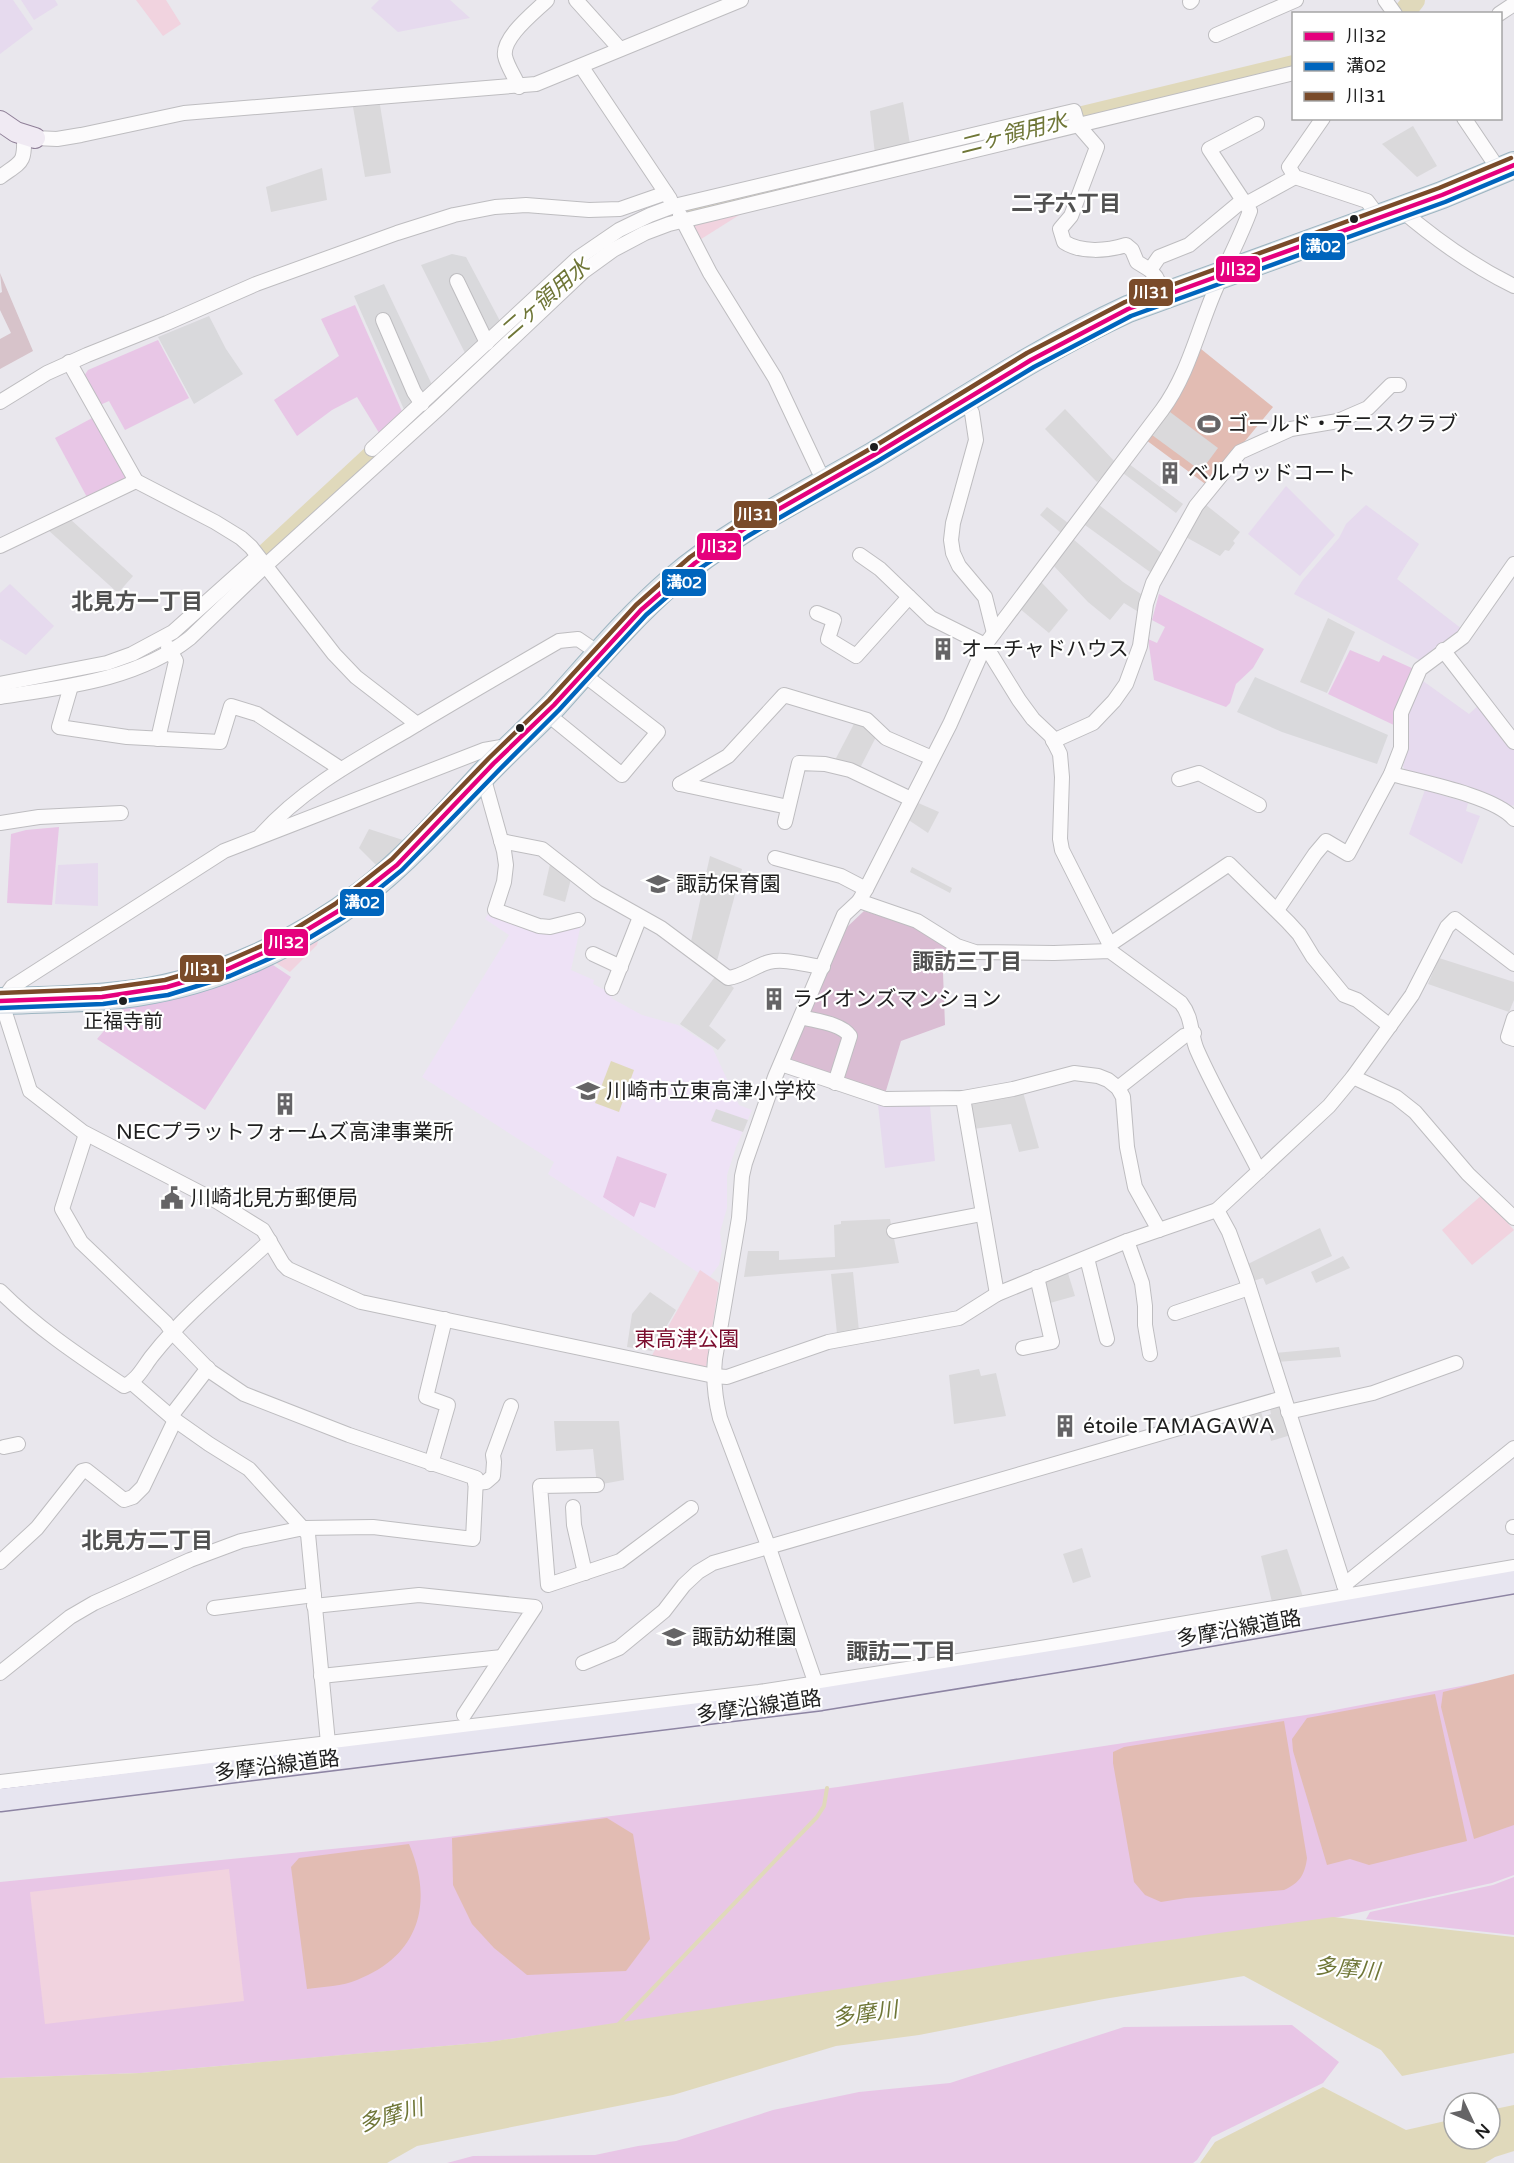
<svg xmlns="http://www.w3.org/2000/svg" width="1514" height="2163" font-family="'Varela Round','Noto Sans JP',sans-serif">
<rect width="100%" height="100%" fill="#e9e7ed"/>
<g fill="#d9d9dc">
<polygon points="452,254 466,257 500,321 465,353 421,265"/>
<polygon points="384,284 434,389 406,414 354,296"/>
<polygon points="209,316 226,349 243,374 194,404 158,337"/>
<polygon points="1255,677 1388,735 1377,764 1282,732 1237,712"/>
</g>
<polygon fill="#eee2f6" points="490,911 535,928 581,924 571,970 594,980 593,984 613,994 611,998 642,1015 678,1025 712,1047 739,1105 752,1110 736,1147 727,1175 727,1208 720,1232 722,1250 719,1265 708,1279 548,1174 554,1162 422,1077 509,935 485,919"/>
<g fill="#e6daee">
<polygon points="0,0 13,0 33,29 0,54"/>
<polygon points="21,0 55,0 58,5 34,20"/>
<polygon points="379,0 450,0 470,18 398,32 371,8"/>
<polygon points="1286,486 1335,535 1300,576 1248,534"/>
<polygon points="1366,505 1419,544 1397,579 1462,629 1419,660 1294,594 1302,581 1339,538 1346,524"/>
<polygon points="10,584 54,626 26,655 0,639 0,593"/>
<polygon points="1423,681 1469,714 1479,705 1514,750 1514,805 1511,806 1500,800 1405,771 1403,766 1409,747 1409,713"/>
<polygon points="1425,790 1468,803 1466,811 1480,816 1462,864 1409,834"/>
<polygon points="98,863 98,906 55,904 58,865"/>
<polygon points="878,1105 930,1106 935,1161 885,1168"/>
</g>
<g fill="#e8c6e6">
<polygon points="355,305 404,416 381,436 357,397 332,410 297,436 274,400 339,356 321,319"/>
<polygon points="158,340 189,398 125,430 109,401 100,405 84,376 88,370"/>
<polygon points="94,417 129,479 88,499 55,438"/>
<polygon points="1159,594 1264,649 1253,668 1236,684 1230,703 1226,707 1154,680 1148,639 1157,643 1165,627 1152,620"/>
<polygon points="1350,650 1379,662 1383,655 1414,669 1396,726 1328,694"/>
<polygon points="59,827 52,905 7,903 11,834 26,830"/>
<polygon points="267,961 291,977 205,1110 97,1039 127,1004"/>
<polygon points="617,1156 667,1174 655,1208 640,1202 634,1217 603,1197"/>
<polygon points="1514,1676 1514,1875 1492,1883 1334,1918 490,2042 141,2073 0,2078 0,1882 432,1839 838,1787 1319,1713"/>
<polygon points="1514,1877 1514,1935 1366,1919 1370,1912 1493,1885"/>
<polygon points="1292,2025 1339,2062 1323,2083 1212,2137 1197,2160 1193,2163 447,2163 473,2156 595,2155 638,2146 676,2141 773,2110 859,2092 950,2083 1124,2027"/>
</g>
<polygon fill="#dabdd3" points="864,911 917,927 948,947 943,973 945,1025 901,1041 885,1094 790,1059 846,928"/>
<polygon fill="#d7c3ca" points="0,273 33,351 0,369 0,339 11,333 0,310 0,293 2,292"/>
<g fill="#f1d3df">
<polygon points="136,0 166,0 181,24 163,36"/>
<polygon points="744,212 698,241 689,224"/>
<polygon points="315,938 318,941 317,945 290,972 270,959"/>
<polygon points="1482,1195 1514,1230 1472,1265 1442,1230"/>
<polygon points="700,1270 719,1283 706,1368 651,1357"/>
<polygon points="229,1869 244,2001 45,2024 30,1892"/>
</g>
<g fill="#e2bcb3">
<polygon points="1201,349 1273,407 1208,486 1146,440 1176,402"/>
<polygon points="1514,1674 1514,1825 1474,1839 1441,1707 1443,1692"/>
<polygon points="1435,1694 1467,1841 1369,1865 1350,1859 1327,1865 1293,1751 1292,1739 1307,1718"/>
<path d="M 1284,1721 L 1307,1858 C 1305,1874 1300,1883 1284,1890 L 1186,1898 L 1161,1902 L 1145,1895 L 1134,1882 L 1113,1763 L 1113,1752 L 1124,1747 Z"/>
<polygon points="607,1818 633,1834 650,1939 626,1971 527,1975 494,1948 472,1924 453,1885 452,1838"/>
<path d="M 409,1844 C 434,1903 420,1955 357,1980 C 343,1986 323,1987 307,1989 L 291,1867 L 299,1858 Z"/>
</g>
<g fill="#dad9db">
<polygon points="903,102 910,144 875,154 870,111"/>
<polygon points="380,105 391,173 365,177 353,107"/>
<polygon points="1413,126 1437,166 1417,177 1382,144"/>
<polygon points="322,168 327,200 271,212 266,187"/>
<polygon points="1065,409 1116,463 1097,482 1045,429"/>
<polygon points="1170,412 1218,448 1201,471 1152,435"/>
<polygon points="1129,464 1183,504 1176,513 1123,473"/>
<polygon points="1099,505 1163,554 1150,572 1085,525"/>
<polygon points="1206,505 1240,532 1233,541 1235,543 1229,551 1225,550 1220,556 1184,536"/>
<polygon points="1047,507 1068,523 1061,533 1040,515"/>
<polygon points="70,519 133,576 118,593 47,529"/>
<polygon points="1073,539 1123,582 1144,596 1137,611 1124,603 1110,620 1088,602 1052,564"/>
<polygon points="1041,582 1068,610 1049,633 1019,608"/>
<polygon points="1328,618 1355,632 1327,693 1300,682"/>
<polygon points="856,720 876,737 859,770 834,762"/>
<polygon points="916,802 939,812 928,833 910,821 908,815"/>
<polygon points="369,829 409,842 378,867 359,848"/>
<polygon points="710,856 742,869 717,961 690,946"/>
<polygon points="551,860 572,875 565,902 543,895"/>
<polygon points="912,867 952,888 950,893 910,872"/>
<polygon points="1439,958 1514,982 1514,1000 1509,1012 1428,984"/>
<polygon points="717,974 734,988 709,1026 726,1040 718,1050 680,1024"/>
<polygon points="1023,1092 1039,1148 1019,1152 1011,1124 973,1129 971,1101"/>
<polygon points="716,1109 748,1120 743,1132 711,1121"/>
<polygon points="890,1219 899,1263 857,1268 744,1277 748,1251 779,1251 779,1260 835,1257 834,1225 841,1224 841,1221"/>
<polygon points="1320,1228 1332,1256 1266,1285 1263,1278 1253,1281 1246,1265"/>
<polygon points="1343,1256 1350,1268 1316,1283 1311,1272"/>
<polygon points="1067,1270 1075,1296 1050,1303 1043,1277"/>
<polygon points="853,1272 859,1331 837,1334 831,1274"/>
<polygon points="650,1292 676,1310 652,1351 627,1347 632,1314"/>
<polygon points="1339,1347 1341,1357 1277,1362 1275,1353"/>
<polygon points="979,1369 981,1376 996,1373 1006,1416 954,1424 949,1375"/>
<polygon points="1281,1401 1291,1435 1271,1441 1265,1416 1271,1414 1269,1404"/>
<polygon points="1260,1408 1264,1422 1242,1429 1238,1415"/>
<polygon points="554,1421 619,1421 624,1480 597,1485 593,1449 556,1451"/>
<polygon points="1082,1548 1091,1577 1073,1583 1063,1554"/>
<polygon points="1287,1549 1303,1597 1272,1602 1261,1556"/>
</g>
<g fill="#e0d9bb">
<polygon points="611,1061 634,1070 619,1112 595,1103"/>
<polygon points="1333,1917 1514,1937 1514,2053 1402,2076 1381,2050 1244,1976 1104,1999 919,2035 836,2046 673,2095 417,2146 387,2163 0,2163 0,2078 140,2073 489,2042 1078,1953"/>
<polygon points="1323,2087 1406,2130 1454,2119 1454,2139 1490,2139 1490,2110 1514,2105 1514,2151 1495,2157 1485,2163 1200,2163 1215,2142"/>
</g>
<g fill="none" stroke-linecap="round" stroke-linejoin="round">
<polyline stroke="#e0d9bb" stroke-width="4" points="617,2026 817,1817 824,1806 827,1788"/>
<g stroke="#e0d9bb" stroke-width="22">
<polyline points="1403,14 1414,0"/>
<polyline points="627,235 663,218 1294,66"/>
<polyline points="244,575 396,434"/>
<polyline points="28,685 100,672 130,661"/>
</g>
<g stroke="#bebdc0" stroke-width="16">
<g id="street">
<polyline points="576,0 620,49"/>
<polyline points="1385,0 1395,14"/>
<polyline points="1190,2 1192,0"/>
<polyline points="1499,14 1514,4"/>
<polyline points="1216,35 1296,0"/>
<polyline points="581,66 670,199"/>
<path d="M 519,87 C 515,77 507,66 505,56 C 502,37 535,12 547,0"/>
<polyline points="1323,118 1289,167 1295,177 1367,201 1379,217"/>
<polyline points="1464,118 1499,170"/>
<polyline points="35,138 57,139 81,135 184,113 536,84 741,0"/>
<path d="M 0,177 C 22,161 25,164 24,135"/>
<polyline points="1246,204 1295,177"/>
<path d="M 1400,209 C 1435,239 1473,266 1514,286"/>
<polyline points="680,215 710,273 775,378 825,484"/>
<polyline points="1150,270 1159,257 1189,245 1243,200"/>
<polyline points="457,281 487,343"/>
<polyline points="383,320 414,392 422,404"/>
<polyline points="69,362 136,481 215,522 241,538 251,547 334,654 356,677 417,724"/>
<polyline points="965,399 972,413 976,440 953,523 951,540 953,553 959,566 985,597 994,633"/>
<polyline points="0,402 47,373 87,355 167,323 256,284 397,233 454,215 495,207 526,205 589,210 620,209 666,193"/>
<path d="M 372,449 L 578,258 L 619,230 L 650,215 L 674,206 L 1074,111 L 1078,125 L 1097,147 L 1071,216 L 1060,229 L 1064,242 C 1081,253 1107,251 1126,245 L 1132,250 L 1137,262 L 1150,270 L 1156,277 L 1165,295"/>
<polyline points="0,546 136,481"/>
<polyline points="860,555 880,569 931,618 985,645 1019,700 1033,719 1051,736 1060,754 1062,777 1060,839 1062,850 1108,941 1110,951"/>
<polyline points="817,613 834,620 828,639 856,656 909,597"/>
<polyline points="1443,650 1514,742"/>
<polyline points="0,684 107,663 132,654 173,632 257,557"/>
<polyline points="71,686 59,727 127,737 220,742 231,706 257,714 341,769"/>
<path d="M 0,697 C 65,687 137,680 190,638 L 265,566 L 439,408 L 584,271 L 613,250 L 645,233 L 669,224 L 1294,73"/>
<polyline points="546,713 622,775 658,732 583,674"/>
<polyline points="158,739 176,661 168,647"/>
<polyline points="1053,741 1093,723 1114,701 1126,684 1140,646 1146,604 1153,583 1196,506 1240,452 1291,429 1338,421 1368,408 1391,385 1399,385"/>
<path d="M 1391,774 C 1421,782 1495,796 1514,819"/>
<polyline points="483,776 504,851 506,865 504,882 495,910 539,926 550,927 578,920"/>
<polyline points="1179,779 1199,773 1259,805"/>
<polyline points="680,784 728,756 784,695 867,720 886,738 932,758"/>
<polyline points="680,784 788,807"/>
<polyline points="785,822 799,763 825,764 850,770 911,799"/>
<polyline points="0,823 39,817 121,813"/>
<path d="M 261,835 C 302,789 356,760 409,729 C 459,699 509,670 559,641 L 578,639 L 600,654"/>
<path d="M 501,841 L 542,849 L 597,892 L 661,928 L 728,978 C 744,976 754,966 769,962 C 785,958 806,965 823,967"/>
<polyline points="775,858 841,876 866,889"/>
<path d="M 859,901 L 917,921 L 957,946 L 975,952 L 1054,953 L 1110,951 L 1181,1003 C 1193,1018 1190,1034 1197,1050 C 1215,1091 1239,1131 1259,1171"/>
<polyline points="1277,910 1315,854 1326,841 1348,854 1391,774 1401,748 1401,713 1420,669 1463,637 1514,564"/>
<polyline points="1109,945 1229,864 1288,922 1299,934 1313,957 1344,995 1357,1000 1390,1026"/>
<polyline points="593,954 621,967"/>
<polyline points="612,988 640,917"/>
<polyline points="0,997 30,1091 83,1132 218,1202 263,1230 283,1264 288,1269 361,1302 714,1376 727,1377 828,1342 959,1318 997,1294 1127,1241 1217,1210 1329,1106 1353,1077 1412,995 1447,927 1455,919 1514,964"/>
<polyline points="2,1001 12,987 224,851 484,750 507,746"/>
<path d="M 801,1017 C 815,1021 841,1023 850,1036 L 835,1083"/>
<polyline points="1514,1018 1508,1037 1514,1039"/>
<polyline points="781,1064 885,1099 963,1098 1013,1089 1074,1073 1098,1076 1108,1080 1118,1088 1123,1097 1127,1147 1135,1187 1159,1230"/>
<polyline points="1353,1077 1396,1097 1415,1112 1468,1174 1514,1218"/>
<polyline points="1118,1088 1184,1036 1194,1033"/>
<polyline points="963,1098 997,1294"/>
<polyline points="1217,1210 1229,1232 1246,1278 1344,1585 1349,1596"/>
<polyline points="894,1231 982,1214"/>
<polyline points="1127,1241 1142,1283 1145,1306 1145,1325 1150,1354"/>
<polyline points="1087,1258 1107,1339"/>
<path d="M 0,1291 C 37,1328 81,1357 124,1386 C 137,1381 144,1366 152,1356 C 186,1313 230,1278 270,1241"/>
<polyline points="1175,1313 1249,1288"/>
<polyline points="1023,1348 1052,1342 1037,1277"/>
<polyline points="132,1383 175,1420 209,1444 249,1469 308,1534 328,1743"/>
<polyline points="1288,1412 1373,1393 1456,1363"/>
<polyline points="171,1416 208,1368"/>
<polyline points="4,1447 18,1444"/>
<polyline points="431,1464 448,1405 426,1397 445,1319"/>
<polyline points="475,1483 486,1482 493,1476 494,1462 493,1455 511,1406"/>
<polyline points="597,1485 540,1486 548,1585 620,1561 691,1508"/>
<polyline points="573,1507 574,1525 585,1573"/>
<polyline points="1513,1527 1514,1527"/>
<polyline points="0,1562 37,1528 82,1471 86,1470 124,1500 133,1497 143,1487 175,1420"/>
<polyline points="1344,1585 1514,1448"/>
<polyline points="314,1606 419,1595 535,1607 464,1715"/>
<polyline points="214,1608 314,1595"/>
<polyline points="583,1663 619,1648 664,1611 684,1585 698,1572 713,1563 1283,1398"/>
<polyline points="0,1673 70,1617 94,1603 190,1560 241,1541 304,1528 373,1527 473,1539 476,1478 349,1435 244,1394 210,1371 173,1333 166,1323 81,1242 62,1209 86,1134"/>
<polyline points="321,1676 502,1657"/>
<path d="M 821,1699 L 769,1548 L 720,1418 C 715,1398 713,1379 715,1359 L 739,1218 L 742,1176 L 745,1163 L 775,1077 L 844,915 L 859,901 L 866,889 L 950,724 L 985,645 L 1162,410 C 1189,373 1198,329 1216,288 C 1227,262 1240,238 1250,211 L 1209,149 L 1257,124"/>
<polyline points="0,1782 759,1692 1041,1648 1514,1567"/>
</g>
</g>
<g stroke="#8f7f97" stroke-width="22">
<polyline id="secondary" points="0,121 16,132 35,138"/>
</g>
<g stroke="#8d84a3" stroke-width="25">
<polyline id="primary" points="0,1800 821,1699 1100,1654 1514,1582"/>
</g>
<g stroke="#9eb6c2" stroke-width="28">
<path id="highway" d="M 0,1001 C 45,1000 91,999 136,993 C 219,981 299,943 365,892 C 409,858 448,813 486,772 C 508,749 532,728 554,705 C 592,663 629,618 672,581 C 730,531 807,494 874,455 C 958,405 1039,350 1128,309 L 1442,195 L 1514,165"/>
</g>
<use href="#street" stroke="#fcfbfc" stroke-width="14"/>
<use href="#secondary" stroke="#f0eaf3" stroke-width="20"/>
<use href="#primary" stroke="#e7e5f0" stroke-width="22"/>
<use href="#highway" stroke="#dfe4ea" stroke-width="26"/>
<g stroke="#fff" stroke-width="9">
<polyline id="bus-1" points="0,1001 102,997 167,987 228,969 285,943 340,910 397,865 494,763 554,705 641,610 695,563 744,529 874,455 1031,360 1128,309 1442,195 1514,165"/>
</g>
<g stroke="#fff" stroke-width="9">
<polyline id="bus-2" points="0,1008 103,1004 168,995 230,976 289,950 344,917 402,870 500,769 559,710 646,615 699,569 748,536 878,461 1034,367 1131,316 1445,202 1514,173"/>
</g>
<g stroke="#fff" stroke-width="9">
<polyline id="bus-3" points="0,993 101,989 165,980 225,962 282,937 335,904 392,859 489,758 549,700 636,605 690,557 740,523 870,449 1027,353 1125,302 1439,188 1511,158"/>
</g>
<use href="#bus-1" stroke="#e5007d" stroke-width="4.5"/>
<use href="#bus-2" stroke="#0065bd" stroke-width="4.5"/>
<use href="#bus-3" stroke="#7a4b2a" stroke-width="4.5"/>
</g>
<defs>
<g id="stadium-bare" transform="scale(1.8)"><path d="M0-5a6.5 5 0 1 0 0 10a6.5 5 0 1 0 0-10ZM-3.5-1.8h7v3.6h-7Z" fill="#656466" stroke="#fff" stroke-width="2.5" paint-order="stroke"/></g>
<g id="building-bare" transform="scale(1.8)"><path d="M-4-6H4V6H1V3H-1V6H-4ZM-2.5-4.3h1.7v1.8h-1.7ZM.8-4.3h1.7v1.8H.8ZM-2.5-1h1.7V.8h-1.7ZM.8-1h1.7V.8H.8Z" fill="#656466" stroke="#fff" stroke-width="2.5" paint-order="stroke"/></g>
<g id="school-bare" transform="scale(1.8)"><path d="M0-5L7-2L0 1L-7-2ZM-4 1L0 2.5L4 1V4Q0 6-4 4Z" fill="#656466" stroke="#fff" stroke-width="2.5" paint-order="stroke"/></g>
<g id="civic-bare" transform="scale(1.8)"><path d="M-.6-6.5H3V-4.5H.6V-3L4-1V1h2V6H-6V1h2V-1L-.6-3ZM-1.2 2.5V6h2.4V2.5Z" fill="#656466" stroke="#fff" stroke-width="2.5" paint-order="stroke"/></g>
</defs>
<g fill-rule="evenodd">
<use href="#stadium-bare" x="1209" y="424"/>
<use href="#building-bare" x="1170" y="473"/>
<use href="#building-bare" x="943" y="649"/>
<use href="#school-bare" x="658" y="884"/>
<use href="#building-bare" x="774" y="999"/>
<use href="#school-bare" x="588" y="1091"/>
<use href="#building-bare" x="285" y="1104"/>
<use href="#civic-bare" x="172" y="1198"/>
<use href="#building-bare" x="1065" y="1426"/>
<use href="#school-bare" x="674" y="1637"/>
</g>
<g fill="#1e1e1e" stroke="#fff" stroke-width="2">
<circle cx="1354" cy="219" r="5"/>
<circle cx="874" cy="447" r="5"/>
<circle cx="520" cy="728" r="5"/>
<circle cx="123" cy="1001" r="5"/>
</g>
<g text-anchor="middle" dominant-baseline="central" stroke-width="4.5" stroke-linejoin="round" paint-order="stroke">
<g font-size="20" fill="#1e1e1e" stroke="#fff">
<text x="123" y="1022">正福寺前</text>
</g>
<g font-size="21" fill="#1e1e1e" stroke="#fff" text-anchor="start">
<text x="1227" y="424">ゴールド・テニスクラブ</text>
<text x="1188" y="473">ベルウッドコート</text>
<text x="961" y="649">オーチャドハウス</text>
<text x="676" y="884">諏訪保育園</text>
<text x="792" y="999">ライオンズマンション</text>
<text x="606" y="1091">川崎市立東高津小学校</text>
<text x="285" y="1132" text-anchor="middle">NECプラットフォームズ高津事業所</text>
<text x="190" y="1198">川崎北見方郵便局</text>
<text x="1083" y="1426">étoile TAMAGAWA</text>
<text x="692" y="1637">諏訪幼稚園</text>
</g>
<g font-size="21" fill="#7b0d2e" stroke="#fff">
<text x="687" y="1339">東高津公園</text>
</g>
<g font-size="21" fill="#1e1e1e" stroke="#fff">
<text transform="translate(1239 1629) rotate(-10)">多摩沿線道路</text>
<text transform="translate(759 1707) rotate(-8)">多摩沿線道路</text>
<text transform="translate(277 1766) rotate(-7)">多摩沿線道路</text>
</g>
<g font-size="22" font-style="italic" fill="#6f7637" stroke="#fff">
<text transform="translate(1013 134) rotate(-14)">二ヶ領用水</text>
<text transform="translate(545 299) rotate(-41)">二ヶ領用水</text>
<text transform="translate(1347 1969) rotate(5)">多摩川</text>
<text transform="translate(865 2014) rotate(-8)">多摩川</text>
<text transform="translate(391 2116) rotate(-16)">多摩川</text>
</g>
<g font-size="22" font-weight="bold" fill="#515151" stroke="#fff">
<text x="1066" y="204">二子六丁目</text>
<text x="137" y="602">北見方一丁目</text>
<text x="967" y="962">諏訪三丁目</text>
<text x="147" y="1541">北見方二丁目</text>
<text x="901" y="1652">諏訪二丁目</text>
</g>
</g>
<g stroke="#fff" stroke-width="2">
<rect x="1300" y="232" width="46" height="29" rx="6" fill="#0065bd"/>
<rect x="1215" y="255" width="46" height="28" rx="6" fill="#e5007d"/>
<rect x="1128" y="278" width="46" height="29" rx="6" fill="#7a4b2a"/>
<rect x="733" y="500" width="45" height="29" rx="6" fill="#7a4b2a"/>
<rect x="696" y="532" width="46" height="29" rx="6" fill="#e5007d"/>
<rect x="661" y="568" width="46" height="29" rx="6" fill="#0065bd"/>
<rect x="339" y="888" width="46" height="29" rx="6" fill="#0065bd"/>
<rect x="263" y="928" width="46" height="29" rx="6" fill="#e5007d"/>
<rect x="179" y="954" width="46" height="29" rx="6" fill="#7a4b2a"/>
</g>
<g font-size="16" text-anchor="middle" font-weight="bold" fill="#fff">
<text x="1323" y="252">溝02</text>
<text x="1238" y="275">川32</text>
<text x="1151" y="298">川31</text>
<text x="755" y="520">川31</text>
<text x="719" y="552">川32</text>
<text x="684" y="588">溝02</text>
<text x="362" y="908">溝02</text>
<text x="286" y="948">川32</text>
<text x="202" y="975">川31</text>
</g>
<rect x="1292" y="12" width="210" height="108" fill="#ffffff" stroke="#a5a5a5" stroke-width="1.5"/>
<rect x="1304" y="32" width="30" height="9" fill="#e5007d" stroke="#a5a5a5" stroke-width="1.5"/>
<text x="1346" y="42" font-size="18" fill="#1e1e1e">川32</text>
<rect x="1304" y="62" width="30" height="9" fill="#0065bd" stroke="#a5a5a5" stroke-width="1.5"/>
<text x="1346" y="72" font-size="18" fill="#1e1e1e">溝02</text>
<rect x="1304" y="92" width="30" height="9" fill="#7a4b2a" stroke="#a5a5a5" stroke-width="1.5"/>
<text x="1346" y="102" font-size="18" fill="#1e1e1e">川31</text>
<g transform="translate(1472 2121) rotate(134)"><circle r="28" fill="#ffffff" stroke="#a5a5a5" stroke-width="1.5"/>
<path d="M0-4.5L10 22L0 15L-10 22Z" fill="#656466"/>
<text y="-9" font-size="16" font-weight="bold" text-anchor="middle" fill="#1e1e1e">N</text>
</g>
</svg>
